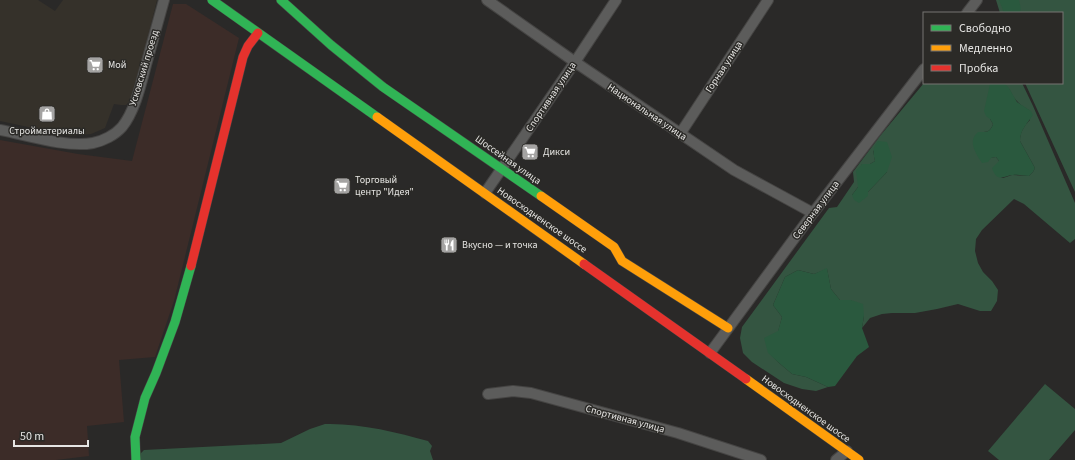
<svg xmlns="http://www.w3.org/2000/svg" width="1075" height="460" font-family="'Source Sans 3',sans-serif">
<rect width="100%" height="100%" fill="#2a2928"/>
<polygon fill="#35312a" points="0,0 38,0 55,11 63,0 157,0 145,49 130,101 126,105 121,105 114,104 105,128 91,134 70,136 0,121"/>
<polygon fill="#3c2c28" points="173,4 186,4 239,38 174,301 155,357 119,360 124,422 87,426 89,456 56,460 0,460 0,140 78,154 132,161"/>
<g fill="#345541" fill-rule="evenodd">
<polygon points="996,0 1075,0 1075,192 1025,83 1062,83 1062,13 1000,13"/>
<path d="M 924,83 L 993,83 L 990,84 L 990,119 L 993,124 C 990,133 986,132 978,132 L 990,158 L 996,157 L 999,161 L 998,176 L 1003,178 L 1012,175 L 1029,176 L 1033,172 L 1035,168 L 1020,141 C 1020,132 1024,126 1030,120 L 1030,111 C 1026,108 1020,105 1017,101 C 1009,93 1012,86 999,83 L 1022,83 L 1033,106 L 1075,203 L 1075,239 L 1070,243 L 1024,204 L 1014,199 L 982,230 L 976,239 L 975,251 L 978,263 L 983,272 L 992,281 L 998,290 L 997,301 L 991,311 L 980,311 L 958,304 L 937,309 L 915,313 L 892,313 L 882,314 L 870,318 L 862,328 L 864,316 L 851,300 L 840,300 L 831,289 L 827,269 L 814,274 L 798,270 L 785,277 L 773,305 L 782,317 L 778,332 L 768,352 L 779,363 L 792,374 L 806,377 L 828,387 L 816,391 L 802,389 L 784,383 L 752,362 L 743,353 L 740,338 L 742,327 L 829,208 L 837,207 L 854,182 L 853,172 L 880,136 ZM 873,150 L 887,172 L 868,192 L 852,195 L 858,187 L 862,164 L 870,164 L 875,161 Z"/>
<polygon points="1045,384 1075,409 1075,430 1049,460 999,460 988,451"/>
<path d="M 325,424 C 359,423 396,432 428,441 L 432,446 L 430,451 L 433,460 L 141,460 L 141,453 L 144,450 L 281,443 L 310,429 Z"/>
</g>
<g fill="#2a593e">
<path d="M 999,0 L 1019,0 C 1020,5 1022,9 1019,13 L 1004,13 Z"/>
<path d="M 993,83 L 1005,84 L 1009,88 L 1017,102 L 1031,111 L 1033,115 C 1027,124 1020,130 1020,141 L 1035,168 L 1033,172 L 1029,176 C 1024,176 1018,174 1013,175 C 1003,176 997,183 992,168 L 999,161 L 996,157 L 991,158 L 988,162 L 982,163 C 976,154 967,141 978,132 C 986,132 990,133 993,124 L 990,119 L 986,116 L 984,111 L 990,84 Z"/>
<path d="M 878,141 L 887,142 L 892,157 L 887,172 L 868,192 L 868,196 L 859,203 L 854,200 L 852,195 L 858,187 L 856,171 L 862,164 L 870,164 L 875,161 C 873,152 872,149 878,141 Z"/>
<polygon points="827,268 831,289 840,300 851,300 863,304 864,316 862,328 869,347 857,356 835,386 828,387 806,377 792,374 779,363 768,353 764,338 778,331 782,317 773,305 785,277 798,270 814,274"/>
</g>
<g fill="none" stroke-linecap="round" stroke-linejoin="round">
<g stroke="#454443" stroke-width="12">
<g id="street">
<polyline points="487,0 575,62 734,170 813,213"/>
<polyline points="967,13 977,0"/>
<path d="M 0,130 C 27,135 66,148 93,143 C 103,141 115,135 122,127 C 135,111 141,84 146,65 C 152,43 158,22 164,0"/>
<polyline points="680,134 768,0"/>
<polyline points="485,193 575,62 616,0"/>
<polyline points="710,353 813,213 924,69"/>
<polyline points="488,394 513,391 531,393 678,433 761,460"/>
<polyline points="836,460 847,451"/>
</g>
</g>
<g stroke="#454443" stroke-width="10">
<g id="fast">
<polyline points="212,0 377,117"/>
<polyline points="281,0 331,45 383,87 541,196"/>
<polyline points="136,460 135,437 145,398 156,373 175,322 191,266"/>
</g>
</g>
<g stroke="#454443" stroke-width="10">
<g id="slow">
<polyline points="377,117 584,264"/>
<polyline points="541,196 614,247 622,261 728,328"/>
<polyline points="746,379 859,460"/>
</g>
</g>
<g stroke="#454443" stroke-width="10">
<g id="jam">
<polyline points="584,264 746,379"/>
<polyline points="191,266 243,57 248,46 258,33"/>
</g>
</g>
<use href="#street" stroke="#5c5c5b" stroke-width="10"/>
<use href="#fast" stroke="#30b455" stroke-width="9"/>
<use href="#slow" stroke="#ff9f0a" stroke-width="9"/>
<use href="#jam" stroke="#e5322d" stroke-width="9"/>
</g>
<defs>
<g id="supermarket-square" transform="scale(0.9)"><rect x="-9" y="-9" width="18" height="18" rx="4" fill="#a4a3a2" stroke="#2b2a27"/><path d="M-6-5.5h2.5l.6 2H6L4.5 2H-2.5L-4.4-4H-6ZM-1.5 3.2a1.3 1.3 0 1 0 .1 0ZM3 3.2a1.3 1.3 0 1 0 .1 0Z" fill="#fff"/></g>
<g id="shop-square" transform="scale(0.9)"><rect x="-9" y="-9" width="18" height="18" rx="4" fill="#a4a3a2" stroke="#2b2a27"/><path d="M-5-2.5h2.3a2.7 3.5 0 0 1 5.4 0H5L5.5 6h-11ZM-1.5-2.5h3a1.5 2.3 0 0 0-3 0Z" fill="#fff"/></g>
<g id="restaurant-square" transform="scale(0.9)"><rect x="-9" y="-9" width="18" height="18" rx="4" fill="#a4a3a2" stroke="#2b2a27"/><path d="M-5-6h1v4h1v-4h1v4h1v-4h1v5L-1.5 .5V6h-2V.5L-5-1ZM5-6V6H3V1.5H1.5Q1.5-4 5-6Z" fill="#fff"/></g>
</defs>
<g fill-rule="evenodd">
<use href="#supermarket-square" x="95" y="65"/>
<use href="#shop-square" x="47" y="114"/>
<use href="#supermarket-square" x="530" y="152"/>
<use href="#supermarket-square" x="342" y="186"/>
<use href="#restaurant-square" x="449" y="245"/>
</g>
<g text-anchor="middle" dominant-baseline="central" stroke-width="3" stroke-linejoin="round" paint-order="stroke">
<g font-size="10" fill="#e6e5e3" stroke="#2b2a27" text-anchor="start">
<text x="108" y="65">Мой</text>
<text x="47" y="131" text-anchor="middle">Стройматериалы</text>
<text x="543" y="152">Дикси</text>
<text x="355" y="180">Торговый<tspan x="355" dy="12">центр "Идея"</tspan></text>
<text x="462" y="245">Вкусно — и точка</text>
</g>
<g font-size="10" fill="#e6e5e3" stroke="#2b2a27">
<text transform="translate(724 67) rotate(-57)">Горная улица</text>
<text transform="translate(144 68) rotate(-73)">Усковский проезд</text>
<text transform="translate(551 97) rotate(-56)">Спортивная улица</text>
<text transform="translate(647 112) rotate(34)">Национальная улица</text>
<text transform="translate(508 160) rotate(35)">Шоссейная улица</text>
<text transform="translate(816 210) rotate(-53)">Северная улица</text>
<text transform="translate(542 220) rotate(35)">Новосходненское шоссе</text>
<text transform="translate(806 409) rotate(36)">Новосходненское шоссе</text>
<text transform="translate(625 419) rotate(15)">Спортивная улица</text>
</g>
</g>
<rect x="923" y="12" width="140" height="72" fill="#2b2a27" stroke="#767572"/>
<rect x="931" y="25" width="20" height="6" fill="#30b455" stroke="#767572"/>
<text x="959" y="32" font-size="12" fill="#e6e5e3">Свободно</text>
<rect x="931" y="45" width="20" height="6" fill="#ff9f0a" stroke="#767572"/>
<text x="959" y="52" font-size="12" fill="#e6e5e3">Медленно</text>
<rect x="931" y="65" width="20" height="6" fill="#e5322d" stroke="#767572"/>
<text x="959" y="72" font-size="12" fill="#e6e5e3">Пробка</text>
<path d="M14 440v6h74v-6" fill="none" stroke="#e6e5e3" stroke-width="2"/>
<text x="20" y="440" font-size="12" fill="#e6e5e3" stroke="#2b2a27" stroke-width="3" paint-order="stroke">50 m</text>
</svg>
